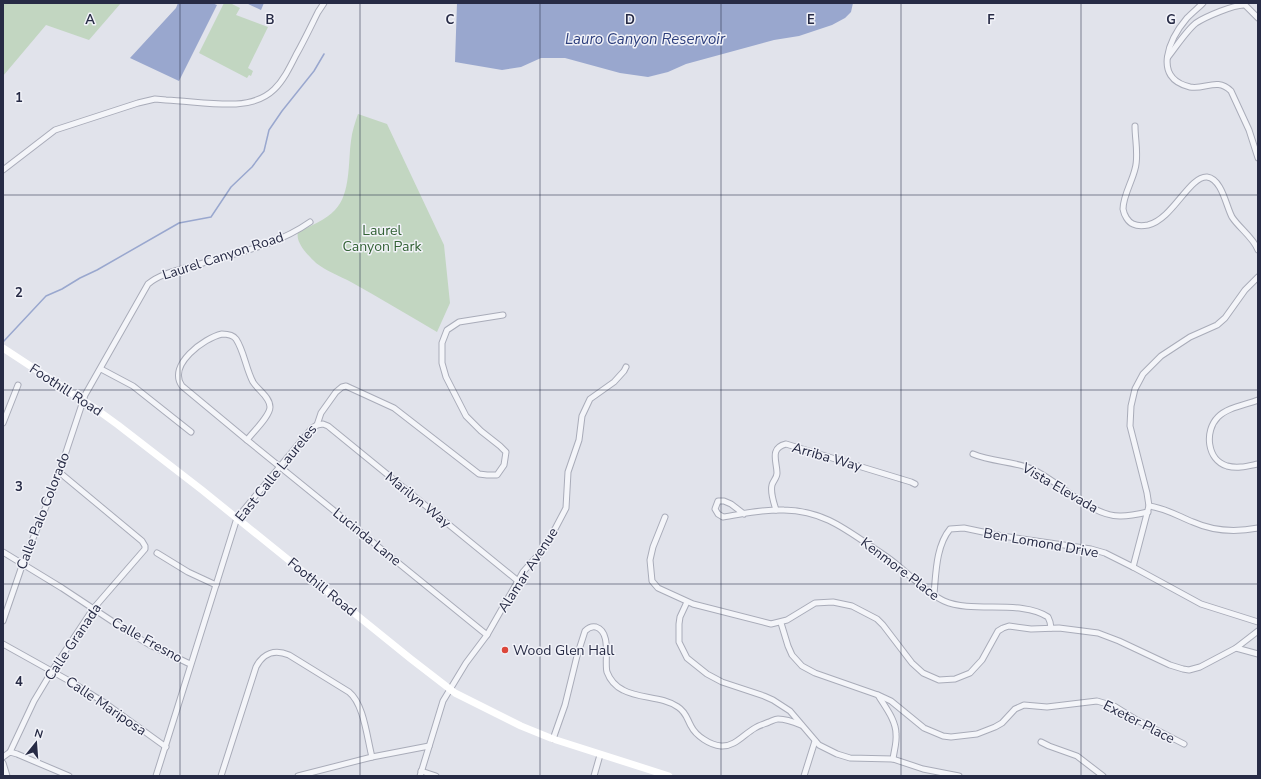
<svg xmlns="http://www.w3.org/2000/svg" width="1261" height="779" font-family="'Nunito Sans',sans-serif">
<rect width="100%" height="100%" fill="#e1e3eb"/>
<g fill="#c2d6c1">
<polygon points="3,3 121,3 89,40 46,25 3,76"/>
<polygon points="224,3 230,3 240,8 236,15 268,27 248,68 253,71 251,76 249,75 247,78 199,53"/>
<path d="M 358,114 L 387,124 L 444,245 L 450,303 L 437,332 C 408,315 380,298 351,282 C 340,276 326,271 316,263 C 309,256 295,243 298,232 C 310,226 326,220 335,210 C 351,194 348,161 351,141 C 352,131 355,123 358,114 Z"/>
</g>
<g fill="#99a7ce">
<polygon points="178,3 212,3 217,5 179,81 130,58 176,8"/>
<polygon points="246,3 264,3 261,10"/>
<polygon points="457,3 853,3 851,12 845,18 832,25 799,36 774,40 686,64 668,72 648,77 620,73 565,58 541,58 521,67 502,70 455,62"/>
</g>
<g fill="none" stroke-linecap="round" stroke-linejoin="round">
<polyline stroke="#99a7ce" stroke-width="1.5" points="3,342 46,296 62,289 80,278 97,270 179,223 211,217 231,187 252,167 264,151 269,130 282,111 314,71 324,54"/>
<g stroke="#a9acb9" stroke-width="7">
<g id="street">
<path d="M 1203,3 C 1198,8 1192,13 1187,18 C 1170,38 1151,78 1190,87 C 1205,90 1217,77 1231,91 L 1249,130 L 1258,158"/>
<path d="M 1168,57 C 1176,47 1186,31 1196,23 C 1205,17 1235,4 1245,5 L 1258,18"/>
<path d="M 1135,126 C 1135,140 1139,156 1135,169 C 1132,182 1123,196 1123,209 C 1124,215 1128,222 1133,224 C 1137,226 1143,226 1148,225 C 1173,219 1189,176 1207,177 C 1222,179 1226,206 1232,217 C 1239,228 1253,237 1258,250"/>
<path d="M 3,170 L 55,130 L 138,103 L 155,99 L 166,100 C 189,101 213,105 236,104 C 272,102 282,83 296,55 C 304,41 311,26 318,12 L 324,3"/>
<path d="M 222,334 C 227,334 233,335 236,339 C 244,351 246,369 253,382 C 258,390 270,397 270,407 C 270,416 253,432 247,440 L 182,386 C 167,365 204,338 222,334 Z"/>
<polyline points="101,369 133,386 191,432"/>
<path d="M 1258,400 C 1246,405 1228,407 1218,417 C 1204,431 1207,460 1227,466 C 1238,469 1248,466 1258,464"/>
<polyline points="3,423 18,385"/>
<polyline points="317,425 323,424 328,426 518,581"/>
<polyline points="247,440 487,635"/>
<path d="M 973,454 C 992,462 1013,461 1032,469 C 1059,481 1091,517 1121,516 C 1130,516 1139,514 1148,512"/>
<path d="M 1149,506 C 1165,508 1178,516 1193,522 C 1213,531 1237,532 1258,528"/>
<path d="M 776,510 C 774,503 770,493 772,485 C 773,481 777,478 777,473 C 777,462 769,448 786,444 L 911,482 L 915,484"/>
<path d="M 744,514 L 731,504 L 724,501 L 718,501 L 715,509 L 718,514 L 723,517 C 743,514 764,509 784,510 C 820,511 840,525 869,545 C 878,551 888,557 896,564 C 910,575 928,594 944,601 C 973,614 1021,599 1048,617 L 1050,622 L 1051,628"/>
<polyline points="665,517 653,547 650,560 652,581 658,588 693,604 771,624 787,620 815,603 833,602 852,606 877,619 883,625 912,663 923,673 939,680 955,679 970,673 982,660 998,631 1003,628 1009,626 1031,629 1059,628 1098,633 1119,641 1170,665 1183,669 1189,670 1200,667 1236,648 1258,631"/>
<polyline points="3,552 62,588 130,633 150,645 190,664"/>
<polyline points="157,553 188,572 216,585"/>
<polyline points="1133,567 1149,506 1147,493 1130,426 1131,406 1135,389 1143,374 1161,356 1190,337 1217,325 1225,318 1245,290 1258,277"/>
<path d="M 934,594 C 936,573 936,546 950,529 L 964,528 L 1002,536 L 1091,549 L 1105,553 L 1133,567 L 1201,604 L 1258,622"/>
<polyline points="687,602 680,617 679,624 679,642 687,658 707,674 722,682 764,696 773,700 790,711 819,745 837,754 850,758 893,759 923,769 959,776"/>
<path d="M 3,621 L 23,563 L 56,482 L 85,395 L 148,284 C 161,273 180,270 196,265 C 235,253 276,246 310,222"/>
<path d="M 781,623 L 788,646 L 792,655 L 802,666 L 815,673 L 878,695 C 885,707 896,720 896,734 C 897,742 894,751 893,759"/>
<polyline points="3,644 73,683 105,703 166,747"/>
<polyline points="1236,648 1258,654"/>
<polyline points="878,695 891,701 924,728 943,736 951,737 977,734 995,727 1002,723 1015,709 1024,705 1047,707 1097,701 1114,706 1135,719 1184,744"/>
<path d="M 553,739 L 565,705 L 577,656 L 585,631 C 588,628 592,626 596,627 C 612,632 604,661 607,672 C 610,680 615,686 623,690 C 640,699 662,696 678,707 C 686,712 687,719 691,726 C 696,736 710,745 721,746 C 735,747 744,734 755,728 C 759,725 765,724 769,722 C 772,721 775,719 778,719 C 786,719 794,722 801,725"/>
<polyline points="1041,742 1049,746 1077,756 1103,776"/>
<polyline points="10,752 34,701 52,671 93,609 145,549 145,546 142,541 59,472"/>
<polyline points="3,757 10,752 17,754 69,776"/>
<polyline points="3,763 7,776"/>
<polyline points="421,771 436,776"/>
<polyline points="156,776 237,518 312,428 317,425 321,413 336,392 342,387 346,386 394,408 479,474 487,475 497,475 504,465 506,452 500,446 481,431 466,416 446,377 442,363 442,343 447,330 459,322 503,315"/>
<path d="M 221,776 L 256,667 C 263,653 275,649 289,655 L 349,692 C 364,704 367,738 372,757"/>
<polyline points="298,776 372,757 429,746"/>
<polyline points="420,776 443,701 466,663 487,635 523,572 546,546 566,508 568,472 579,440 582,416 590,399 614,382 624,371 626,367"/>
<polyline points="594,776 600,755"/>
<polyline points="804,776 815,741"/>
</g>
</g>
<use href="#street" stroke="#f4f5f9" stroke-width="5"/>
<polyline stroke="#fff" stroke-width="7" points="3,348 96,409 118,425 202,490 411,659 455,693 521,726 553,739 669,776"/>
</g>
<path fill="none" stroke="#272b45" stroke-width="1" stroke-opacity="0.55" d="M 180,3 L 180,776M 360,3 L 360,776M 540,3 L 540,776M 721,3 L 721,776M 901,3 L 901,776M 1081,3 L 1081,776M 3,195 L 1258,195M 3,390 L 1258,390M 3,584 L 1258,584"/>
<circle fill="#dc473a" stroke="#f1f2f8" stroke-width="1.5" cx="505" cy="650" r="4"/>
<g text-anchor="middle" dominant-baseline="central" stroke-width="3" stroke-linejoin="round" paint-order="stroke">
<g font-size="14" fill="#336235" stroke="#f1f2f8">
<text x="382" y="230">Laurel<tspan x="382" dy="16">Canyon Park</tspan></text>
</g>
<g font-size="14" fill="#272b45" stroke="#f1f2f8">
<text transform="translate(223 256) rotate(-18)">Laurel Canyon Road</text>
<text transform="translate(66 390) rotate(33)">Foothill Road</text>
<text transform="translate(827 457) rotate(16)">Arriba Way</text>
<text transform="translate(276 473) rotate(-51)">East Calle Laureles</text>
<text transform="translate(1060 488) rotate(30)">Vista Elevada</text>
<text transform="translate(418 500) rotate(39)">Marilyn Way</text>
<text transform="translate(43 511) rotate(-69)">Calle Palo Colorado</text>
<text transform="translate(367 537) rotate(39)">Lucinda Lane</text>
<text transform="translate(1041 543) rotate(10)">Ben Lomond Drive</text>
<text transform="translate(900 569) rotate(37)">Kenmore Place</text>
<text transform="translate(528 570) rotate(-57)">Alamar Avenue</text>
<text transform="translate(322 587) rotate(39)">Foothill Road</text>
<text transform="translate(147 640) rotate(29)">Calle Fresno</text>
<text transform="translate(73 642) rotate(-56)">Calle Granada</text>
<text transform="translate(106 706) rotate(34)">Calle Mariposa</text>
<text transform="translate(1139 722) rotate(27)">Exeter Place</text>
</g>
<g font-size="14" fill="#272b45" stroke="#f1f2f8" text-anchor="start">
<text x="513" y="650">Wood Glen Hall</text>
</g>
<g font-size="15" font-style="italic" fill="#2d3f7d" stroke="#f1f2f8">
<text x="645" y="39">Lauro Canyon Reservoir</text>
</g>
</g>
<g font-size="13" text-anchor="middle" font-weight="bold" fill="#272b45" stroke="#f1f2f8" stroke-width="3" stroke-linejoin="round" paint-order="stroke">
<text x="90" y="24">A</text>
<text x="270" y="24">B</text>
<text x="450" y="24">C</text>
<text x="630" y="24">D</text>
<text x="811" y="24">E</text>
<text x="991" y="24">F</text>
<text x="1171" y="24">G</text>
<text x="19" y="102">1</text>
<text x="19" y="297">2</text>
<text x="19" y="491">3</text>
<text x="19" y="686">4</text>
</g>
<rect width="1261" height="779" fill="none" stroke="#272b45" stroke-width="8"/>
<g transform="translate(36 743) rotate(17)" stroke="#f1f2f8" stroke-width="3" paint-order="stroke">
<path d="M0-3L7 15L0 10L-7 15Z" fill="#272b45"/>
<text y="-6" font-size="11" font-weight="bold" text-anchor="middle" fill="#272b45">N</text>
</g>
</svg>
